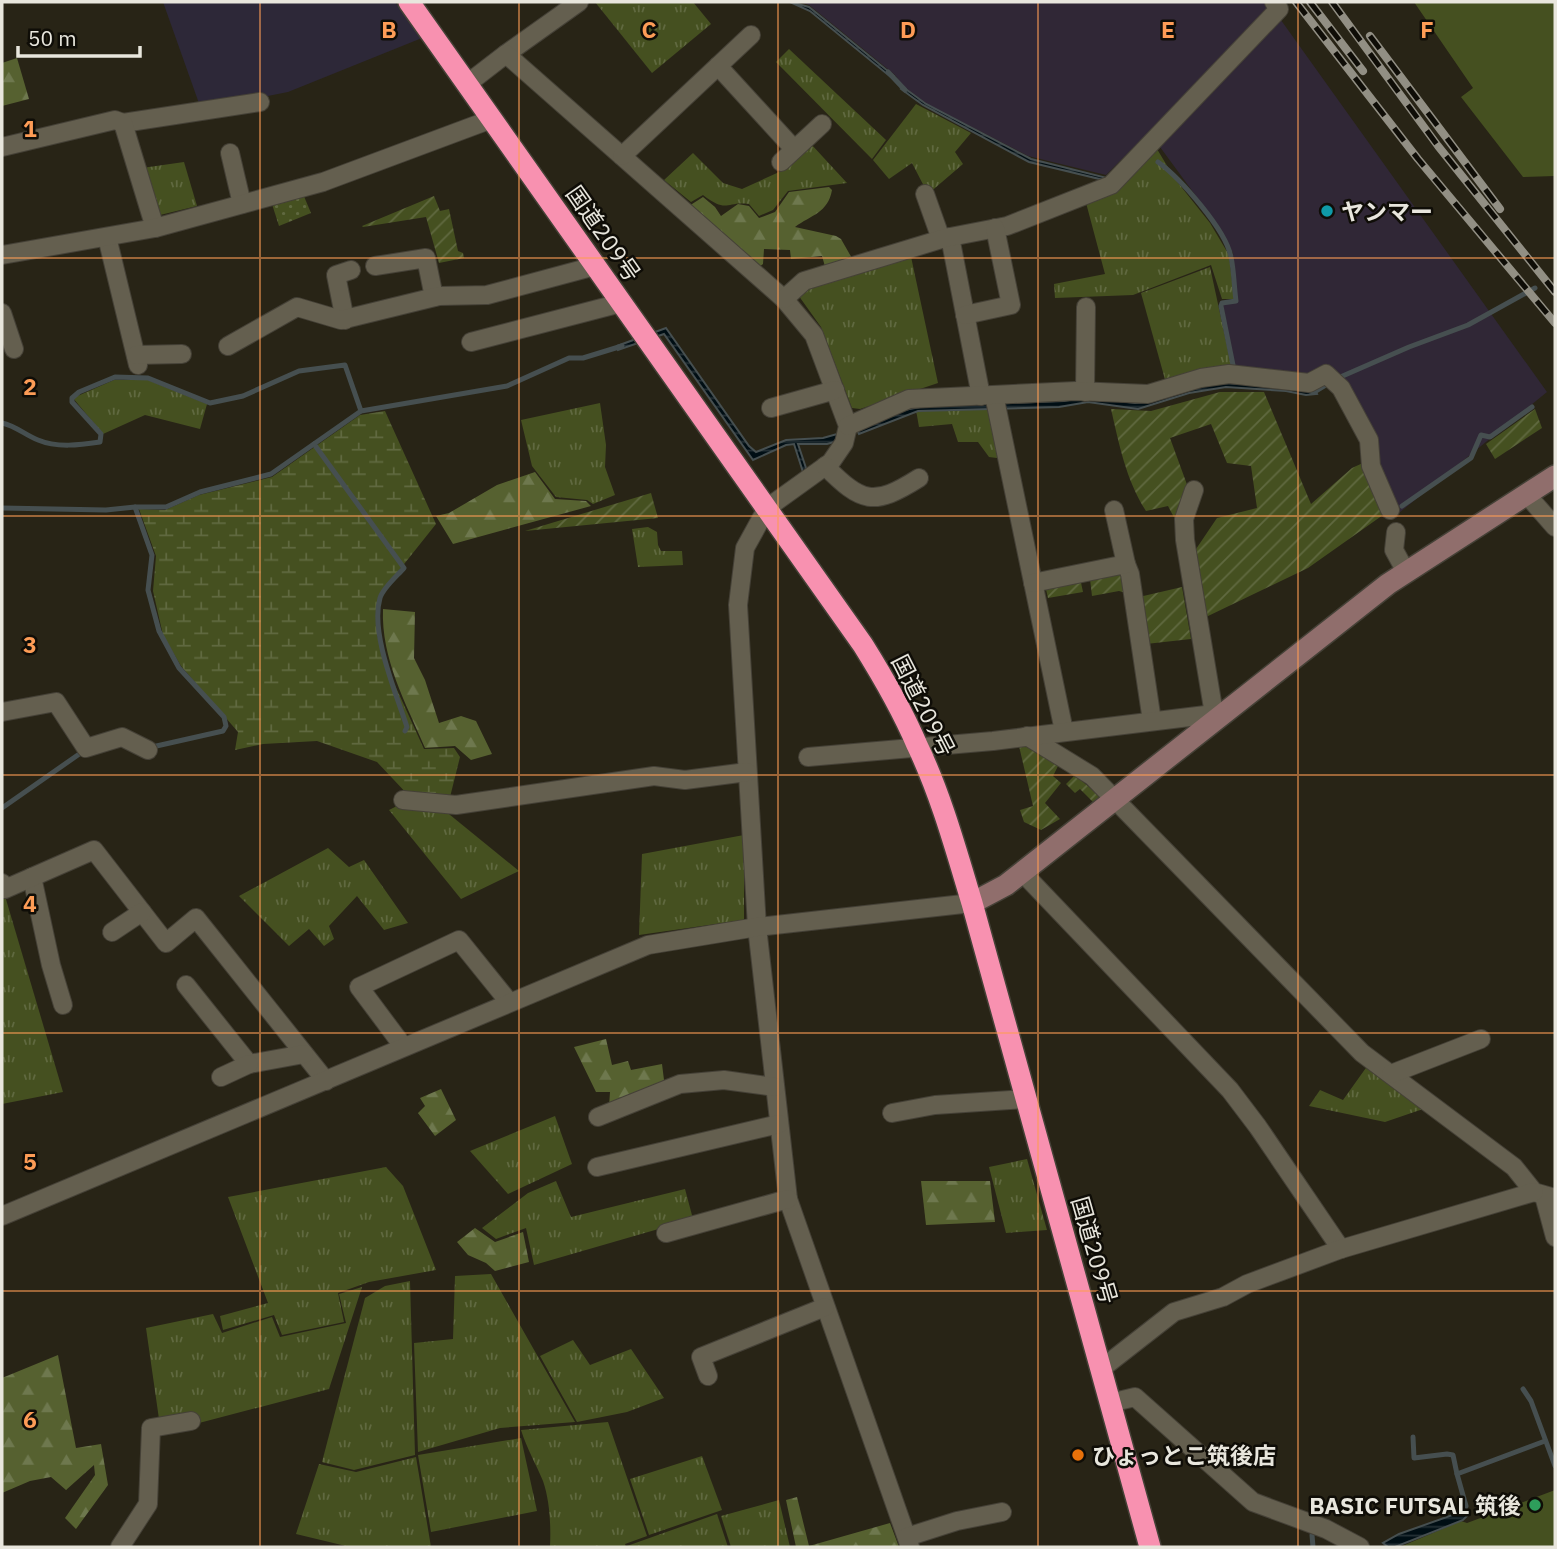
<svg xmlns="http://www.w3.org/2000/svg" width="1557" height="1549" font-family="'IBM Plex Sans','Noto Sans JP',sans-serif">
<defs>
<pattern id="grass-tufts" width="24" height="20" patternUnits="userSpaceOnUse" patternTransform="scale(1.75)"><rect width="24" height="20" fill="#455020"/><path d="M3 7l-1-3M5 7V3M7 7l1-3M15 17l-1-3M17 17v-4M19 17l1-3" fill="none" stroke="#606940"/></pattern>
<pattern id="forest-firs" width="22" height="20" patternUnits="userSpaceOnUse" patternTransform="scale(1.75)"><rect width="22" height="20" fill="#566130"/><path d="M5 1l3.5 6h-7zM16 11l3.5 6h-7z" fill="#6e784e"/></pattern>
<pattern id="wetland-marsh" width="20" height="14" patternUnits="userSpaceOnUse" patternTransform="scale(1.75)"><rect width="20" height="14" fill="#455020"/><path d="M1 5h8M5 5V1M11 12h8M15 12V8" fill="none" stroke="#606940"/></pattern>
<pattern id="park-dots" width="8" height="8" patternUnits="userSpaceOnUse" patternTransform="scale(1.75)"><rect width="8" height="8" fill="#455020"/><path d="M2 2h.1M6 6h.1" fill="none" stroke="#606940" stroke-width="1.8" stroke-linecap="round"/></pattern>
<pattern id="garden-furrows" width="10" height="10" patternUnits="userSpaceOnUse" patternTransform="scale(1.75)"><rect width="10" height="10" fill="#455020"/><path d="M-1 1l2-2M0 10L10 0M9 11l2-2" fill="none" stroke="#606940"/></pattern>
<pattern id="water-rules" width="6" height="5" patternUnits="userSpaceOnUse" patternTransform="scale(1.75)"><rect width="6" height="5" fill="#000e14"/><path d="M0 2.5h6" fill="none" stroke="#253136"/></pattern>
</defs>
<rect width="100%" height="100%" fill="#282416"/>
<polygon fill="#2d2838" points="163,2 395,2 422,38 288,92 201,109"/>
<polygon fill="#302736" points="800,2 1268,2 1547,392 1399,513 1377,474 1344,382 1316,375 1235,369 1223,305 1237,301 1233,253 1218,226 1149,132 1106,175 1028,156 927,104 903,86 895,75 809,5"/>
<g fill="url(#grass-tufts)">
<polygon points="595,2 693,2 711,24 652,73"/>
<polygon points="789,49 886,140 872,159 776,62"/>
<polygon points="916,104 971,133 955,152 963,164 928,194 912,163 889,179 873,160"/>
<path d="M 811,144 L 847,183 L 788,191 L 773,210 L 759,216 L 749,204 C 725,201 728,214 703,195 L 691,202 L 664,180 L 693,153 L 723,183 L 742,189 L 777,173 Z"/>
<polygon points="1154,144 1175,179 1210,223 1229,255 1234,299 1222,299 1211,265 1133,295 1055,298 1054,284 1105,274 1085,199"/>
<polygon points="184,162 197,206 160,215 154,211 142,168"/>
<polygon points="910,252 938,383 860,409 852,408 821,327 796,292"/>
<polygon points="1210,267 1232,369 1166,383 1141,293"/>
<polygon points="114,380 148,380 207,404 200,429 145,415 103,434 73,398"/>
<polygon points="990,399 1005,459 989,457 978,442 958,442 952,424 919,427 915,404"/>
<polygon points="600,403 606,445 605,467 615,495 593,504 587,500 556,497 532,466 521,420"/>
<polygon points="648,527 657,532 658,545 661,551 682,551 683,565 638,567 632,529"/>
<polygon points="401,804 444,810 519,871 461,899 389,810"/>
<polygon points="744,835 744,920 639,935 642,854"/>
<polygon points="328,848 349,867 364,860 408,923 384,930 357,896 329,926 334,939 324,946 309,929 289,946 239,896"/>
<polygon points="5,896 63,1092 2,1104 2,898"/>
<polygon points="1368,1065 1426,1108 1385,1122 1309,1106 1320,1090 1343,1100"/>
<polygon points="555,1116 572,1164 508,1194 470,1151"/>
<polygon points="1027,1159 1047,1230 1006,1233 989,1167"/>
<polygon points="386,1167 403,1186 436,1270 369,1282 338,1293 344,1322 282,1335 274,1315 223,1330 220,1316 268,1303 228,1197"/>
<polygon points="556,1181 571,1217 685,1189 693,1219 534,1265 526,1228 496,1239 482,1228 528,1193"/>
<polygon points="491,1274 575,1422 500,1428 418,1452 414,1343 453,1339 455,1276"/>
<polygon points="410,1281 415,1455 354,1470 322,1462 365,1298 385,1286"/>
<polygon points="362,1287 329,1389 161,1433 146,1328 213,1314 222,1333 272,1317 280,1337 346,1323 339,1294"/>
<polygon points="573,1340 590,1365 631,1349 664,1398 627,1412 577,1422 540,1356"/>
<path d="M 608,1422 L 647,1536 L 625,1544 L 626,1547 L 550,1547 C 551,1527 550,1501 543,1481 C 536,1464 527,1449 521,1430 Z"/>
<polygon points="521,1438 537,1511 431,1532 418,1455"/>
<polygon points="702,1456 722,1510 649,1535 630,1479"/>
<polygon points="416,1457 431,1547 350,1547 296,1534 319,1464 356,1472"/>
<polygon points="779,1500 790,1547 731,1547 721,1516"/>
<polygon points="717,1514 728,1547 627,1546"/>
</g>
<g fill="url(#forest-firs)">
<polygon points="17,58 29,99 2,106 2,63"/>
<path d="M 829,187 L 832,190 C 828,213 811,215 795,227 L 836,236 L 841,239 L 853,260 L 826,270 L 822,256 L 791,259 L 790,250 L 764,249 L 763,264 L 755,270 L 689,206 L 703,197 L 715,207 L 721,216 L 738,204 L 749,206 L 759,218 L 775,212 L 789,192 Z"/>
<polygon points="535,472 555,499 586,501 591,506 453,544 436,516 449,513 497,485"/>
<path d="M 383,609 L 415,612 L 414,658 L 425,680 L 439,723 L 461,716 L 476,721 L 492,754 L 471,760 L 455,746 L 425,748 C 406,703 381,659 383,609 Z"/>
<polygon points="606,1039 612,1065 628,1061 631,1070 662,1064 664,1080 617,1107 609,1107 610,1092 596,1092 574,1047"/>
<polygon points="441,1089 456,1120 435,1136 418,1113 425,1106 420,1098"/>
<polygon points="921,1181 990,1181 995,1222 926,1225"/>
<polygon points="475,1228 495,1242 523,1232 529,1262 495,1271 486,1263 468,1255 457,1242"/>
<polygon points="58,1355 76,1448 101,1444 108,1485 76,1529 65,1518 95,1475 94,1465 66,1490 51,1477 30,1481 2,1493 2,1378"/>
<polygon points="797,1497 809,1546 890,1523 899,1547 796,1547 786,1500"/>
</g>
<polygon fill="url(#wetland-marsh)" points="385,411 436,524 381,593 377,634 383,659 424,749 454,748 460,757 450,797 410,797 377,762 317,741 263,744 235,750 238,732 181,666 163,635 153,591 156,556 139,509 165,510 199,495 272,477 360,415"/>
<polygon fill="url(#park-dots)" points="303,194 311,213 279,226 271,201"/>
<g fill="url(#garden-furrows)">
<polygon points="434,196 440,211 449,209 458,251 463,253 464,258 439,263 426,217 363,227 362,226"/>
<path d="M 1220,392 L 1264,392 L 1311,504 L 1352,468 L 1365,462 L 1383,515 L 1308,568 L 1206,617 L 1194,552 L 1217,518 L 1257,508 L 1251,466 L 1227,463 L 1211,424 L 1170,438 L 1189,490 L 1178,525 L 1168,506 L 1146,511 C 1126,480 1119,444 1111,409 L 1151,411 Z"/>
<polygon points="1535,409 1542,428 1495,459 1486,444"/>
<polygon points="651,493 658,518 525,531"/>
<polygon points="1124,573 1126,593 1119,591 1092,596 1090,579"/>
<polygon points="1080,578 1083,592 1048,598 1045,585"/>
<polygon points="1182,587 1191,639 1146,644 1139,597"/>
<polygon points="1019,746 1034,748 1058,766 1053,776 1061,783 1045,803 1060,819 1041,830 1024,822 1020,810 1033,806"/>
<polygon points="1075,775 1104,800 1084,811 1093,802 1080,789 1075,793 1066,784"/>
</g>
<g fill="#455020">
<polygon points="1414,2 1555,2 1555,176 1523,177 1461,97 1473,88"/>
<polygon points="1555,1490 1555,1547 1400,1547 1461,1521 1467,1523"/>
</g>
<g fill="url(#water-rules)" stroke="#464f50" stroke-width="2">
<polygon points="790,2 809,7 894,76 892,78 810,11"/>
<polygon points="903,87 926,104 1031,159 1107,178 1108,181 1029,162 923,105 901,89"/>
<polygon points="666,328 749,446 756,452 786,440 823,438 837,434 838,441 827,444 798,444 807,471 803,472 794,444 786,445 753,460 664,334 618,350 617,346"/>
<polygon points="1223,383 1314,387 1317,394 1306,395 1286,391 1226,387 1189,393 1138,409 1088,402 1059,407 918,411 859,434 857,430 904,410 926,406 1064,401 1086,397 1135,403 1149,402 1179,390"/>
<polygon points="1466,1506 1468,1515 1463,1520 1395,1547 1388,1547 1383,1543 1399,1534 1461,1512 1462,1508"/>
</g>
<g fill="none" stroke-linecap="round" stroke-linejoin="round">
<g stroke="#464f50" stroke-width="5">
<polyline points="888,72 905,90"/>
<path d="M 1158,162 C 1180,178 1226,230 1231,257 C 1234,271 1234,286 1236,301 L 1222,303 L 1221,306 L 1234,370"/>
<polyline points="1338,378 1409,347 1468,325 1535,288"/>
<polyline points="1310,391 1314,392 1329,383"/>
<path d="M 2,423 C 16,426 25,435 38,440 C 57,448 80,445 100,442 L 101,434 L 72,402 L 72,398 L 79,392 L 115,377 L 148,378 L 210,403 L 243,396 L 299,371 L 345,365 L 361,411"/>
<path d="M 314,444 L 404,568 C 397,576 383,588 380,598 C 370,633 396,693 407,727 L 405,731"/>
<polyline points="1402,506 1471,458 1481,435 1490,437 1532,407"/>
<polyline points="135,507 152,555 148,590 159,631 179,668 224,717 226,726 223,731 152,747 149,745"/>
<polyline points="2,508 106,510 135,507 166,507 200,492 271,474 361,411 507,386 569,358 583,358 622,346"/>
<polyline points="2,808 85,750"/>
<polyline points="1523,1389 1531,1401 1555,1466"/>
<polyline points="1413,1437 1414,1458 1447,1454 1453,1455 1457,1474 1545,1441"/>
<polyline points="1457,1474 1466,1506"/>
<polyline points="1312,1535 1313,1547"/>
</g>
<g stroke="#454137" stroke-width="20">
<g id="street">
<polyline points="506,54 579,2"/>
<polyline points="718,66 794,149"/>
<polyline points="467,84 506,54 784,299 814,335 848,426 844,443 831,462 767,508 745,548 738,605 757,927 788,1199 910,1547"/>
<polyline points="123,123 260,102"/>
<polyline points="2,147 115,120 123,123 155,228"/>
<polyline points="230,153 242,204"/>
<polyline points="622,156 751,35"/>
<polyline points="781,162 822,124"/>
<polyline points="925,194 941,239"/>
<polyline points="107,237 138,365"/>
<polyline points="950,237 981,396"/>
<polyline points="2,255 155,228 323,182 492,119"/>
<polyline points="375,266 426,258 434,297"/>
<polyline points="784,299 804,281 945,238 1007,226 1111,185 1279,9 1274,2"/>
<polyline points="2,313 14,349"/>
<polyline points="965,315 1011,305 995,228"/>
<polyline points="345,320 336,275 351,270"/>
<polyline points="471,342 621,303"/>
<polyline points="228,346 297,307 341,320 439,296 487,295 595,266"/>
<polyline points="136,355 182,354"/>
<polyline points="1085,392 1086,307"/>
<polyline points="994,395 1064,731"/>
<polyline points="771,408 835,390"/>
<polyline points="848,426 909,399 1076,391 1148,394 1201,378 1229,374 1309,383 1326,374 1341,388 1369,440 1371,466 1390,510"/>
<path d="M 825,466 C 862,503 873,507 919,478"/>
<polyline points="1194,490 1184,519 1185,540 1214,714"/>
<polyline points="1527,495 1555,527"/>
<polyline points="1396,532 1394,550 1406,572"/>
<polyline points="1126,564 1130,574 1152,721"/>
<polyline points="1033,583 1126,564 1114,510"/>
<polyline points="2,712 56,702 86,748 122,737 148,750"/>
<polyline points="1027,736 1092,776 1362,1053 1514,1167 1534,1192 1555,1198"/>
<polyline points="808,757 993,741 1214,714 1223,715"/>
<polyline points="403,800 456,805 654,776 685,780 747,772"/>
<polyline points="1022,872 1230,1090 1258,1127 1341,1249"/>
<polyline points="32,877 51,965 63,1005"/>
<polyline points="2,883 5,889 94,850 166,943 196,918 326,1081"/>
<polyline points="112,932 142,912"/>
<polyline points="186,985 249,1064 304,1054"/>
<polyline points="403,1046 359,987 459,940 509,1002"/>
<polyline points="1391,1074 1481,1039"/>
<polyline points="221,1077 249,1064"/>
<polyline points="892,1113 935,1105 1026,1099"/>
<polyline points="598,1117 680,1084 724,1080 775,1087"/>
<polyline points="597,1167 779,1124"/>
<polyline points="1544,1196 1555,1237"/>
<polyline points="2,1216 648,945 757,927 972,903"/>
<polyline points="666,1233 788,1199"/>
<polyline points="1101,1369 1174,1312 1223,1297 1247,1284 1341,1249 1534,1192"/>
<polyline points="708,1376 701,1357 825,1307"/>
<polyline points="1110,1403 1135,1397 1253,1502 1326,1529 1360,1547"/>
<polyline points="907,1537 957,1521 1002,1512"/>
<polyline points="120,1547 148,1504 151,1428 191,1421"/>
</g>
</g>
<g stroke="#454137" stroke-width="24">
<polyline id="secondary" points="972,903 1006,885 1388,584 1555,476"/>
</g>
<g stroke="#454137" stroke-width="24">
<path id="highway" d="M 409,2 L 863,645 C 883,677 902,710 917,745 C 941,795 956,850 972,903 L 1150,1547"/>
</g>
<use href="#street" stroke="#645f4f" stroke-width="18"/>
<use href="#secondary" stroke="#906e6c" stroke-width="21"/>
<use href="#highway" stroke="#f891b0" stroke-width="21"/>
<g stroke="#928f84" stroke-width="8">
<g id="rail">
<polyline points="1296,2 1418,159 1555,323"/>
<polyline points="1310,2 1363,71"/>
<polyline points="1332,2 1438,146 1555,292"/>
<polyline points="1370,36 1500,209"/>
</g>
</g>
<use href="#rail" stroke="#0f0d07" stroke-width="5" stroke-dasharray="16" stroke-linecap="butt"/>
</g>
<path fill="none" stroke="#fd9c56" stroke-width="2" stroke-opacity="0.55" d="M 260,2 L 260,1547M 519,2 L 519,1547M 778,2 L 778,1547M 1038,2 L 1038,1547M 1298,2 L 1298,1547M 2,258 L 1555,258M 2,516 L 1555,516M 2,775 L 1555,775M 2,1033 L 1555,1033M 2,1291 L 1555,1291"/>
<circle fill="#0f9aa8" stroke="#0f0d07" stroke-width="2.5" cx="1327" cy="211" r="7"/>
<circle fill="#e8710a" stroke="#0f0d07" stroke-width="2.5" cx="1078" cy="1455" r="7"/>
<circle fill="#2e9e5b" stroke="#0f0d07" stroke-width="2.5" cx="1535" cy="1505" r="7"/>
<g text-anchor="middle" dominant-baseline="central" stroke-width="5" stroke-linejoin="round" paint-order="stroke">
<g font-size="23" font-weight="bold" fill="#e8e6dd" stroke="#0f0d07" text-anchor="start">
<text x="1341" y="211">ヤンマー</text>
<text x="1092" y="1455">ひょっとこ筑後店</text>
<text x="1521" y="1505" text-anchor="end">BASIC FUTSAL 筑後</text>
</g>
<g font-size="23" fill="#e8e6dd" stroke="#0f0d07">
<text transform="translate(604 233) rotate(55)">国道209号</text>
<text transform="translate(924 705) rotate(63)">国道209号</text>
<text transform="translate(1095 1250) rotate(74)">国道209号</text>
</g>
</g>
<g font-size="23" text-anchor="middle" font-weight="bold" fill="#fd9c56" stroke="#0f0d07" stroke-width="5" stroke-linejoin="round" paint-order="stroke">
<text x="389" y="38">B</text>
<text x="649" y="38">C</text>
<text x="908" y="38">D</text>
<text x="1168" y="38">E</text>
<text x="1427" y="38">F</text>
<text x="30" y="137">1</text>
<text x="30" y="395">2</text>
<text x="30" y="653">3</text>
<text x="30" y="912">4</text>
<text x="30" y="1170">5</text>
<text x="30" y="1428">6</text>
</g>
<rect width="1557" height="1549" fill="none" stroke="#e8e6dd" stroke-width="7"/>
<path d="M18 46v10h122v-10" fill="none" stroke="#e8e6dd" stroke-width="3.5"/>
<text x="28" y="46" font-size="21" fill="#e8e6dd" stroke="#0f0d07" stroke-width="5" paint-order="stroke">50 m</text>
</svg>
